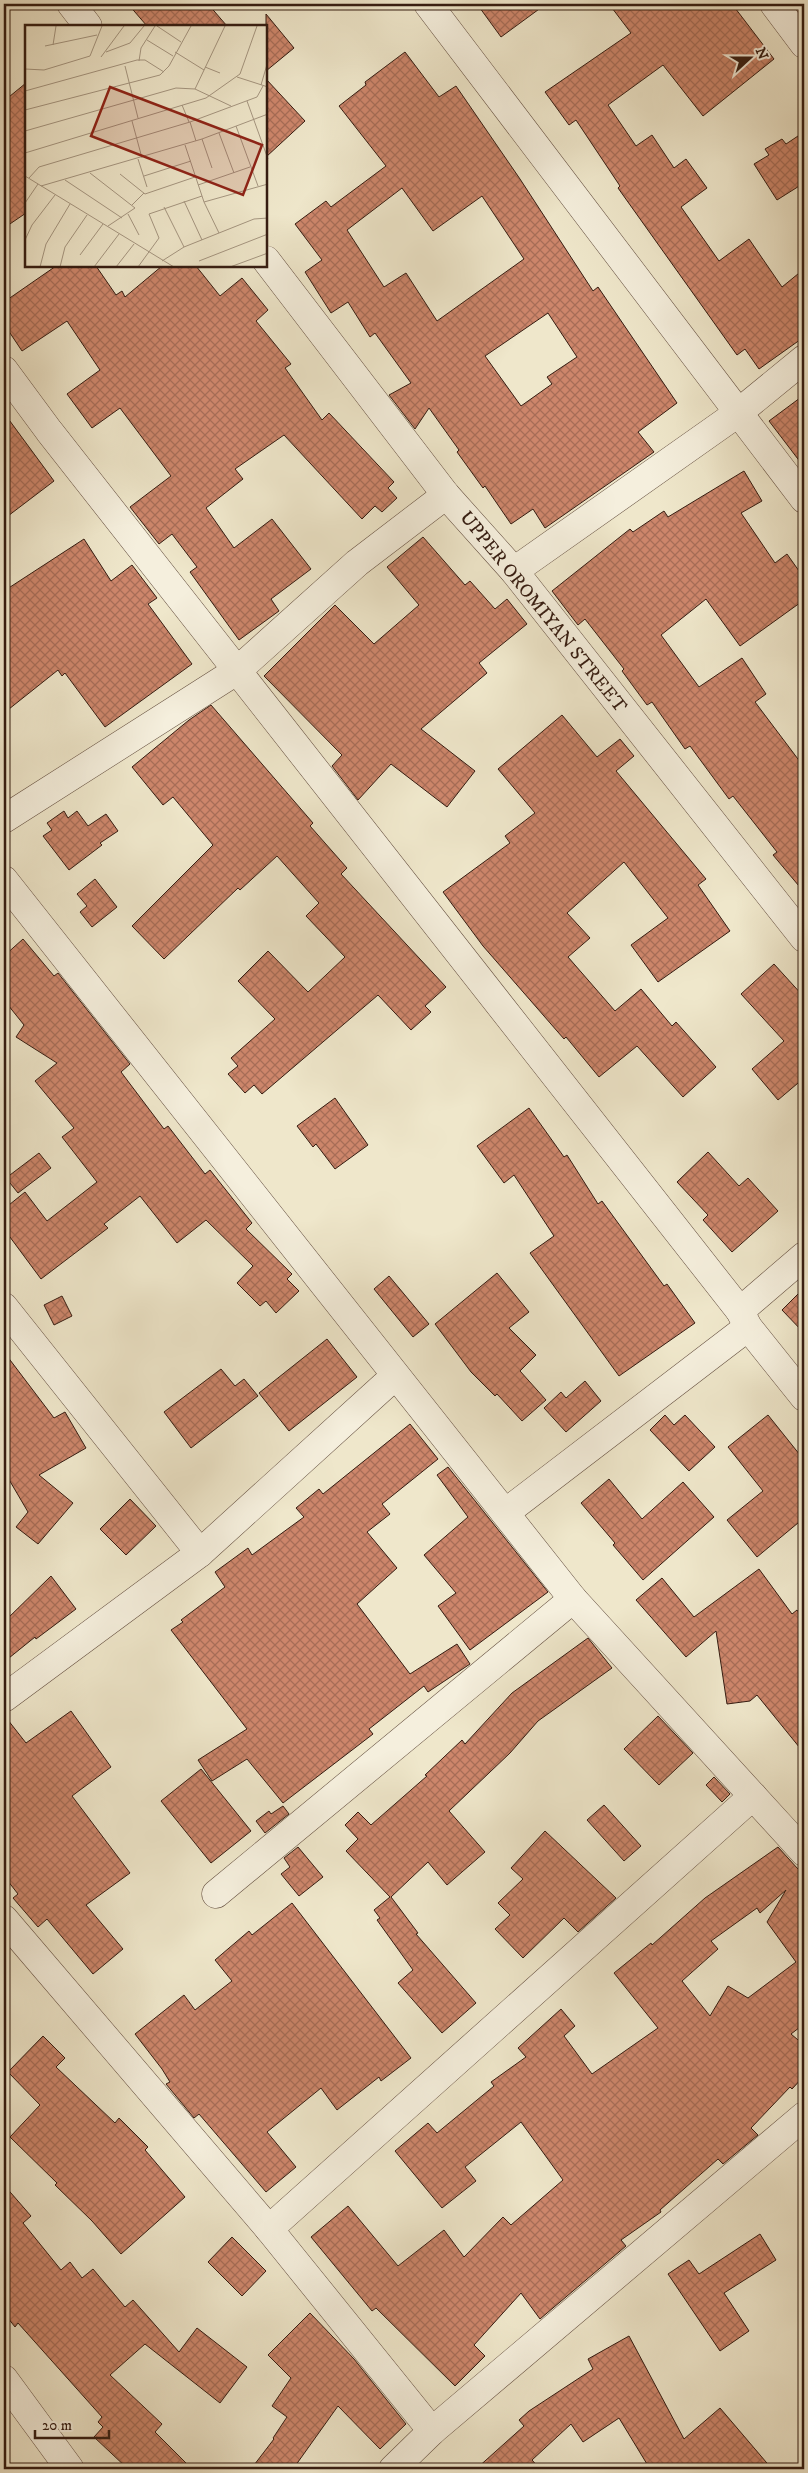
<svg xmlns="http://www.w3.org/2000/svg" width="808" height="2473" font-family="'IM FELL DW Pica',serif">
<defs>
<pattern id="building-cross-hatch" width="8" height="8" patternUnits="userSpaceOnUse" patternTransform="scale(1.25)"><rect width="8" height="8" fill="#cd866b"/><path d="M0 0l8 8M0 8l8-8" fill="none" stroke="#a76d57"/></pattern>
</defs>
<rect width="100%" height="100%" fill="#efe7cb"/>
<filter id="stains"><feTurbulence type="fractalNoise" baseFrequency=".004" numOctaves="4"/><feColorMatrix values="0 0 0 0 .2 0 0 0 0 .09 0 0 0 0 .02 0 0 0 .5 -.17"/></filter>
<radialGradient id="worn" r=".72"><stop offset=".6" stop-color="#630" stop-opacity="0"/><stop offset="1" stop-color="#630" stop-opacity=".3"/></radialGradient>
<g fill="url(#building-cross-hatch)" stroke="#351c11" fill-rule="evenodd">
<polygon points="128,4 208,4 227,26 147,26"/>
<polygon points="477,4 546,4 501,37"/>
<polygon points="609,4 732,4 774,59 703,116 663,65 608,105 636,146 652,135 674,168 686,159 707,188 681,207 719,261 749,239 782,287 804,269 804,337 759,369 745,349 737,355 618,188 620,186 576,120 569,125 545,92 631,33"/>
<polygon points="266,14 294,48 266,71"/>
<path d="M 405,52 L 439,97 L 456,86 L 520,179 L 593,291 L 598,287 L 677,403 L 638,432 L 654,452 L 545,528 L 533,509 L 511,524 L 485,486 L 483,488 L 457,452 L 459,450 L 429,408 L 415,429 L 389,395 L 411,383 L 375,333 L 370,337 L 348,302 L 331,313 L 305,272 L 322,260 L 295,224 L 326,201 L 331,207 L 386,166 L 339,106 L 366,85 L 365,82 ZM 402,188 L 433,231 L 482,196 L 524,259 L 437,321 L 406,273 L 384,287 L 347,230 ZM 548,313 L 577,357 L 547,377 L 552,384 L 521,406 L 485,356 Z"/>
<polygon points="266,79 305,121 266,157"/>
<polygon points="26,83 26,213 4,228 4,101"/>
<polygon points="804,132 804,183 777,200 754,164 769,155 765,149 782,139 786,144"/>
<polygon points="56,266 96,266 116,295 122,291 125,297 162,266 196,266 220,296 242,278 268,310 256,321 291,364 285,368 322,420 329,413 394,482 388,488 397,498 382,512 375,506 362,519 284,435 235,469 243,479 206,508 234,548 272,519 311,569 271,599 279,611 239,640 190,572 197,567 172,534 159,544 130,507 171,476 120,408 92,428 67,394 100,370 67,321 22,351 4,324 4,302"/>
<polygon points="804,395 804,467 769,421"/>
<polygon points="4,413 54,481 4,519"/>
<polygon points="744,471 762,501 741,513 775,563 787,554 804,578 804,600 740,646 706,599 661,635 699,687 742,658 766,694 755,702 804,767 804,892 773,855 777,852 733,796 729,799 690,746 685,749 652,702 647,705 622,671 624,669 585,619 578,625 552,591 630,529 633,532 664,511 668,517"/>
<polygon points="423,537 465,585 470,581 495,609 507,599 527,624 479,663 487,673 421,729 475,771 447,807 391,764 358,800 332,766 342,755 264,676 335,605 374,644 419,605 387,567"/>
<polygon points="84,539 111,581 132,565 157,598 148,604 192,664 105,727 65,673 62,676 58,670 4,713 4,591"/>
<polygon points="211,705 313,823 310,826 347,868 341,874 446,987 425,1006 431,1012 411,1030 378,995 262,1094 254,1085 245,1093 228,1074 238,1066 231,1058 275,1019 238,981 268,951 308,992 345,957 306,916 319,903 277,856 240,890 238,888 164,959 132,926 213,845 173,797 163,805 132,767 189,720"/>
<polygon points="562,715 597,757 620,739 634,756 616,771 706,879 698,885 730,931 658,982 631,945 668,918 624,862 567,913 590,938 568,957 615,1011 641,989 672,1026 676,1022 716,1067 683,1097 637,1046 599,1077 566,1037 564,1039 483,946 443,892 510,843 505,836 535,813 498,769"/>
<polygon points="64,811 68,818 77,811 88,826 106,814 118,831 100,843 102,845 69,870 43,836 52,830 47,823"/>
<polygon points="95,879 117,907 92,927 80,912 87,906 77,894"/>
<polygon points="23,939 54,976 58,973 130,1064 121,1072 164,1129 168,1126 205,1174 210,1170 252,1223 246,1229 292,1274 287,1279 299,1291 276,1313 266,1301 260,1306 237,1283 253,1266 206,1220 177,1243 140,1196 104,1224 108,1228 41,1279 4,1229 4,1209 25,1192 47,1221 97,1182 62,1137 74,1128 35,1081 57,1063 16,1037 24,1025 4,1000 4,956"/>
<polygon points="774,964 804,997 804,1078 778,1100 752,1069 784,1041 741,994"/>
<polygon points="335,1098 368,1145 335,1169 316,1144 313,1147 297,1126"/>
<polygon points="529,1108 564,1157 567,1155 598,1204 602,1201 664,1286 667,1284 695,1323 619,1376 530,1253 554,1236 514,1175 504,1183 477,1146"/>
<polygon points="708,1152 739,1186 748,1178 778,1211 732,1252 703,1220 708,1215 677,1182"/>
<polygon points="39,1153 51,1168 18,1193 6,1178"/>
<polygon points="497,1273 529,1312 509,1328 536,1355 520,1371 546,1400 522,1421 497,1394 495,1396 471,1372 435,1324"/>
<polygon points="389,1276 429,1324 413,1337 374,1289"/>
<polygon points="804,1288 804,1333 782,1310"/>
<polygon points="62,1296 72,1316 54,1325 44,1305"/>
<polygon points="327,1339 357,1377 289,1431 259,1393"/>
<polygon points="4,1352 54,1418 65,1412 86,1448 39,1475 73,1503 38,1544 16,1527 28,1512 4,1471"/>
<polygon points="221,1369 235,1386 244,1379 258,1396 191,1448 164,1412"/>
<polygon points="585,1381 601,1401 566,1432 544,1408 561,1392 566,1398"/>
<polygon points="665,1415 674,1425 685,1415 715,1447 689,1471 650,1430"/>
<polygon points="768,1415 804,1460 804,1518 757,1557 727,1520 763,1491 728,1447"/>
<polygon points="410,1424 438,1459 382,1504 390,1514 367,1532 397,1568 357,1604 410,1674 457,1644 470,1664 428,1692 424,1686 369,1729 373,1734 283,1803 247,1759 212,1781 198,1760 247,1729 171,1630 183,1622 181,1620 225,1587 215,1572 248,1548 252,1555 304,1517 296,1508 319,1489 323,1494"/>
<polygon points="448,1467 548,1592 470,1650 438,1606 456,1593 424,1555 468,1517 437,1475"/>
<polygon points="609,1479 642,1519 683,1482 714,1517 643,1580 613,1545 615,1543 581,1503"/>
<polygon points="130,1499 156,1526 126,1555 100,1529"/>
<polygon points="759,1569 792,1614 797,1610 804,1620 804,1753 757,1695 750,1701 727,1704 716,1631 686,1657 636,1600 662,1578 694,1617"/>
<polygon points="51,1576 76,1609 36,1639 35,1637 4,1662 4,1622"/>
<polygon points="588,1638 612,1668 538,1721 510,1753 449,1811 485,1852 447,1885 428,1862 391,1897 418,1933 416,1934 476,2003 442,2033 398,1983 413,1970 377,1920 380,1918 374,1910 390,1897 346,1851 358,1839 345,1825 358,1812 371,1825 427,1776 425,1775 462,1740 465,1744 512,1693"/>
<polygon points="71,1711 111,1767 72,1796 130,1873 86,1905 123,1949 93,1974 47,1919 38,1927 13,1898 18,1894 4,1876 4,1715 26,1743"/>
<polygon points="658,1716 693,1753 659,1785 624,1749"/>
<polygon points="201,1769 251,1831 211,1863 161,1801"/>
<polygon points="714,1777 730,1794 722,1802 706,1785"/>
<polygon points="604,1805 641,1846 624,1861 587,1820"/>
<polygon points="283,1806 289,1814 265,1833 256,1821 269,1811 271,1814"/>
<polygon points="545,1831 616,1898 578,1932 564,1918 523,1958 495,1929 510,1915 498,1903 523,1879 511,1868"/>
<polygon points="298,1847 323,1877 299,1896 281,1874 290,1867 284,1858"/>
<path d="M 778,1847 L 798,1869 L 804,1867 L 804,2024 L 791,2034 L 804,2045 L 804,2076 L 792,2089 L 790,2087 L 751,2128 L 758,2135 L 723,2164 L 718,2159 L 660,2210 L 661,2212 L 621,2240 L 626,2246 L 540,2319 L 521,2293 L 474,2345 L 485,2356 L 455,2386 L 376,2308 L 372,2311 L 311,2237 L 348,2206 L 398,2266 L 444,2230 L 464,2257 L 503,2217 L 511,2225 L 563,2180 L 521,2122 L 465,2167 L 476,2181 L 442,2208 L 395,2151 L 428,2123 L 437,2133 L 494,2086 L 491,2082 L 526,2057 L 518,2048 L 561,2009 L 575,2026 L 564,2036 L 592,2074 L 658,2028 L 614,1973 L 651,1943 L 652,1945 L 705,1898 ZM 786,1890 L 767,1922 L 796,1962 L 748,1998 L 728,1986 L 710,2016 L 682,1981 L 718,1949 L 711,1941 L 757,1908 L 760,1913 Z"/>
<polygon points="292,1903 411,2058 381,2081 379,2077 337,2110 321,2088 267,2132 296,2167 266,2192 199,2114 194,2118 166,2084 170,2082 162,2069 135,2034 184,1995 195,2010 232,1981 215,1960 249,1931 252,1935"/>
<polygon points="43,2036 65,2058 56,2067 115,2123 119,2118 148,2147 145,2150 185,2197 121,2254 92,2221 55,2185 57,2183 10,2137 40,2105 8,2072"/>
<polygon points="4,2185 31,2216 23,2223 61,2270 70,2262 82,2278 93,2269 125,2307 133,2300 179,2352 197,2328 247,2367 220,2403 145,2344 110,2375 162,2424 155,2432 192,2469 128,2469 94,2437 103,2427 98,2422 102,2417 18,2323 15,2327 4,2313"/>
<polygon points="760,2234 776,2260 724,2293 749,2331 720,2351 668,2274 689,2260 699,2274"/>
<polygon points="232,2237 266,2271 242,2296 208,2262"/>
<polygon points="310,2313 354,2359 406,2424 380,2449 338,2406 293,2469 251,2469 274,2439 273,2438 287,2417 272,2406 291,2378 268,2355"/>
<polygon points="629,2336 684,2439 720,2408 772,2469 650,2469 619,2418 583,2442 571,2424 532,2460 540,2469 476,2469 524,2426 519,2420 529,2411 593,2369 588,2359"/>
</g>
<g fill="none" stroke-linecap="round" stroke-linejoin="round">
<g stroke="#644f40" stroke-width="29">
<g id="minor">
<polyline points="71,4 88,26"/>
<polyline points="428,4 804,499"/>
<polyline points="774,4 804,44"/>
<polyline points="266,260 446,495 514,571 804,938"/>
<polyline points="4,370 49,431 740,1311 748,1327 804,1397"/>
<polyline points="514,571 738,413 804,359"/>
<polyline points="4,819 238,670 357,563 446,495"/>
<polyline points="4,880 573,1599 804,1852"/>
<polyline points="4,1307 200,1553"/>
<polyline points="740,1311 804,1256"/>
<polyline points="505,1513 748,1327"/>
<polyline points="4,1698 200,1553 395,1376"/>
<polyline points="216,1894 573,1599"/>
<polyline points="4,1919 269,2229 432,2431"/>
<polyline points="269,2229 753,1796"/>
<polyline points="4,2379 70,2469"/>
<polyline points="393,2469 432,2431 804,2116"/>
</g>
</g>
<use href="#minor" stroke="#f5efdd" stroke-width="28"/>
</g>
<g text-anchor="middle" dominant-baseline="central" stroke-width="5" stroke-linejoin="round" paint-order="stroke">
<g font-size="19" fill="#351c11" stroke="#f5efdd">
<text transform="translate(543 612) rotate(51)">UPPER OROMIYAN STREET</text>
</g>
</g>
<g transform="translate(25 25)">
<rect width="242" height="242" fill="#efe7cb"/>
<path fill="none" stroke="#a59681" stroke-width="1" d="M 132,1 L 156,17M 122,15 L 148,31M 28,20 L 31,1M 20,21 L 72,10M 81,27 L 105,18 L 119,1M 150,27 L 179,45M 76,32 L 99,1M 114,36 L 116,23 L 130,1M 100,41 L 113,93M 180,42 L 195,48M 0,44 L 19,45 L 65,31 L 77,1M 212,52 L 243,62M 236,60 L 243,36M 170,64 L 200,1M 0,66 L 112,35 L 120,35 L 139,47M 222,76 L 243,134M 157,80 L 164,97M 0,85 L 135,50 L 144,41 L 166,1M 107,96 L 117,133M 165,97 L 171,116M 211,101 L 233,161M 0,106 L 151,63 L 170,64 L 206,81M 194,108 L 209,148M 177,114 L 187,143M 160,120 L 179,177 L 243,159M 0,128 L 181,73 L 215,49 L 232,1M 113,134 L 122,162M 65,148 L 110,183 L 83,201M 95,149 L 120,169 L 170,152M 0,151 L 149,242M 119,151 L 166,136M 4,153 L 14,142 L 165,97 L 232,72 L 238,61M 40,155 L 97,193M 173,160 L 225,142M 16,161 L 177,114 L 243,89M 159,176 L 177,215M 179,177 L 194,208M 0,178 L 13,159M 107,180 L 119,168M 139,182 L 159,222M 103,189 L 114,210M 0,215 L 7,200 L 30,170M 55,230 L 78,199M 137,236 L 159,222 L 229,194 L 243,193M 174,236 L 243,209M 15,242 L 21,219 L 45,179M 35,242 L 40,222 L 62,190M 69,242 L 94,209M 91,242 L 109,219M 113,242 L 134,213 L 124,189 L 177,171M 205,242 L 243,228"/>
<path fill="#8f2418" fill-opacity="0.15" stroke="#8f2418" stroke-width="2.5" d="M 85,62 L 237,120 L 218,170 L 66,111 Z"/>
<rect width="242" height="242" fill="none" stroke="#351c11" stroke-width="2.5"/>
</g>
<rect width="808" height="2473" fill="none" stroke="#efe7cb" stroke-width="20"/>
<rect x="5" y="5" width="798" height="2463" fill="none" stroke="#351c11" stroke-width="2.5"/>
<rect x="10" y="10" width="788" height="2453" fill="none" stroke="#351c11"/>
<g transform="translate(750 58) rotate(69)" stroke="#f5efdd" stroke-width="4" paint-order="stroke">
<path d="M0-4L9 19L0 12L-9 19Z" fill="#351c11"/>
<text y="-8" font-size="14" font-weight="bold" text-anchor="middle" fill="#351c11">N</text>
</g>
<path d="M35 2430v8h74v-8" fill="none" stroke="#351c11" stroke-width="2.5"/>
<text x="42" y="2430" font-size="15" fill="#351c11" stroke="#f5efdd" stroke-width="4" paint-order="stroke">20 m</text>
<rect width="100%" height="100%" filter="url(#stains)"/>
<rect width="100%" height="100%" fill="url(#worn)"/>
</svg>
